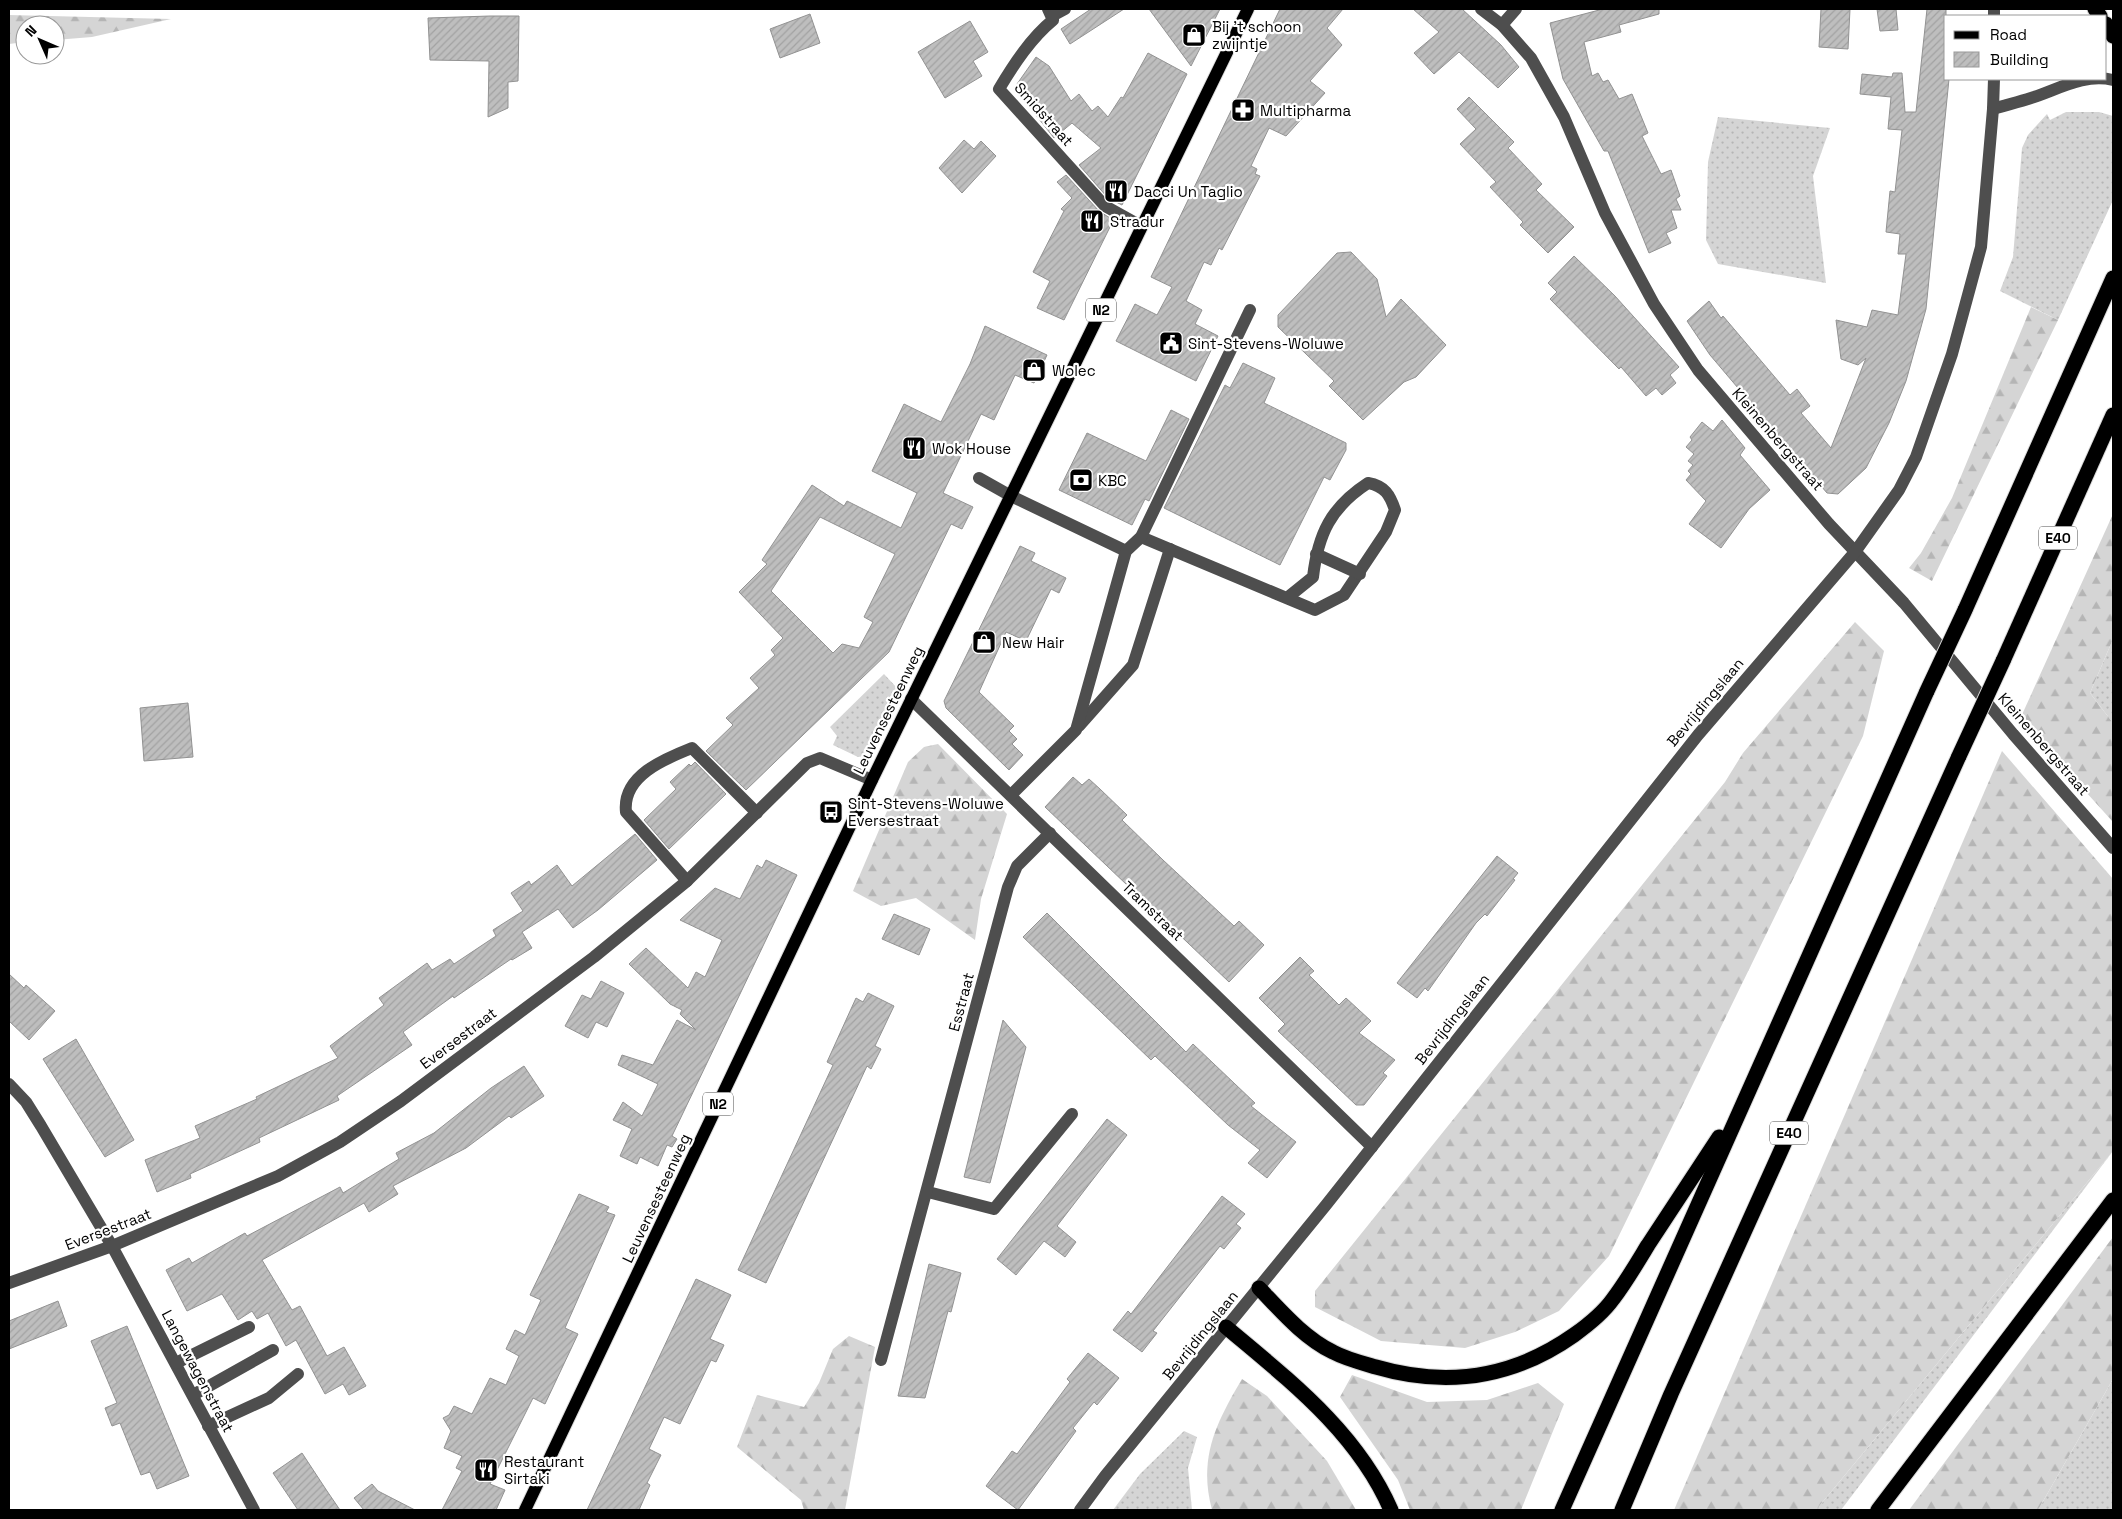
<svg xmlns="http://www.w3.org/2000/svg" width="2122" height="1519" font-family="'Space Grotesk',sans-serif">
<defs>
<pattern id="grass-dots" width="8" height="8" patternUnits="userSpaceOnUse" patternTransform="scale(1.25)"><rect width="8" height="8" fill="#d5d5d5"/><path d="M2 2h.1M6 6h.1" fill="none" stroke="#b5b5b5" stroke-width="1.8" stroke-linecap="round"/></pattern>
<pattern id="forest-firs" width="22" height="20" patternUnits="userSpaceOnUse" patternTransform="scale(1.25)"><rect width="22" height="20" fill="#d5d5d5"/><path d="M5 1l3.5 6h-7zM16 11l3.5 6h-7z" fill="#b5b5b5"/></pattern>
<pattern id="building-hatch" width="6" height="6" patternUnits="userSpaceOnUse" patternTransform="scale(1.25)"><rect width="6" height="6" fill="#bebebe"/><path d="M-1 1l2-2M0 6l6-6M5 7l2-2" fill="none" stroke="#a2a2a2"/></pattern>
</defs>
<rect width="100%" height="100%" fill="#fff"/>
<g fill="url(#grass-dots)">
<polygon points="2066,112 2099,112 2113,116 2113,200 2058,320 2000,291 2013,257 2022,148 2028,135 2047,114 2050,120"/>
<polygon points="1718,117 1830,128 1813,176 1826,283 1718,264 1706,240 1708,162"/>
<polygon points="2113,639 2113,723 2090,693"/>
<polygon points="884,674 897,688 864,756 858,757 833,745 837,736 830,727"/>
<polygon points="2113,1151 1841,1510 1816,1510"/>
<polygon points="2113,1379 2113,1510 2038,1510"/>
<polygon points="1184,1431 1197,1437 1188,1468 1192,1510 1113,1510 1140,1474"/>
</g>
<g fill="url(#forest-firs)">
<polygon points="9,15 171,19 92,37 55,40 55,25 25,25 25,42 9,44"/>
<polygon points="2031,307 2058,320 1932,581 1909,568 1921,553 1952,498"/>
<polygon points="2113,514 2113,639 2090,693 2113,723 2113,822 2020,719"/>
<polygon points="1855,622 1884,651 1863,736 1609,1256 1559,1311 1515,1332 1465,1348 1381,1341 1315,1307 1315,1291 1725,782 1743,753"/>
<polygon points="938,744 1007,814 981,899 975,940 916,898 881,906 853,891 908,762 924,747"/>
<polygon points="2002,751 2113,879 2113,1151 1816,1510 1674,1510"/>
<polygon points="2113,1237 2113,1379 2038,1510 1909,1510"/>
<polygon points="849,1336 875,1347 845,1510 804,1510 801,1500 737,1447 757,1395 804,1407 819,1383 833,1349"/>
<polygon points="1352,1375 1427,1402 1487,1400 1538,1383 1564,1404 1521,1510 1410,1510 1398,1480 1340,1397"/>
<path d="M 1242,1379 L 1267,1396 L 1327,1461 L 1356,1510 L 1212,1510 C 1198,1458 1216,1423 1242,1379 Z"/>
</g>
<g fill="url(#building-hatch)" stroke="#929292" fill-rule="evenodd">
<polygon points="1091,9 1124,9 1070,44 1061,29"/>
<polygon points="1149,9 1220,9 1191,66"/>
<polygon points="1280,9 1343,9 1327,28 1342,45 1310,81 1325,93 1286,136 1269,128 1251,166 1257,169 1255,174 1260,176 1222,250 1219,248 1211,265 1204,262 1186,301 1202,310 1195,324 1218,336 1196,381 1116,341 1135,304 1157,315 1172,287 1151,277"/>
<polygon points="1413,9 1462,9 1501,45 1519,67 1498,88 1459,52 1434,74 1414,53 1439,32"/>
<polygon points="1603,9 1659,9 1659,14 1619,25 1621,32 1584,42 1592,76 1598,73 1603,82 1608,80 1619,99 1632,94 1648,133 1642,136 1661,174 1671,170 1680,196 1676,199 1681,210 1671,210 1677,228 1666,233 1671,243 1649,253 1608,151 1604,151 1563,79 1550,23"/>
<polygon points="1821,9 1850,9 1848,49 1819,47"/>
<polygon points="1877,9 1896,9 1898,30 1880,31"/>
<polygon points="1927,9 1946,9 1946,79 1949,79 1926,309 1906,381 1889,423 1866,468 1838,494 1827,493 1710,355 1687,321 1709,301 1721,318 1723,316 1790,395 1797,389 1810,406 1801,413 1831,448 1866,358 1858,365 1841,359 1836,320 1867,327 1872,310 1898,315 1906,254 1898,254 1900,234 1886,232 1890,191 1895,192 1902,130 1888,129 1891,97 1860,94 1862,74 1892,77 1893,73 1902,73 1905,112 1916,112"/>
<polygon points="810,14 820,43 780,58 770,29"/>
<polygon points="490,16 519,16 518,81 508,82 508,108 488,117 489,61 430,60 428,18"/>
<polygon points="970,21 988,52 973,61 982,76 945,98 918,52"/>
<polygon points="1148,53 1187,74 1122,205 1108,198 1079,165 1101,148 1072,123 1054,138 1017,91 1017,84 1036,57 1049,66 1071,101 1079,94 1092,111 1098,106 1108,117 1121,97 1123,98"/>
<polygon points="1469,97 1514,142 1508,148 1542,184 1536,190 1574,227 1548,253 1520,225 1523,222 1490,187 1496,182 1460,144 1476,129 1457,109"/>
<polygon points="964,140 974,149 981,141 996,156 962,193 939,168"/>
<polygon points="1066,175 1099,211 1110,218 1111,225 1064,320 1037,308 1050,281 1033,272 1064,211 1061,209 1072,198 1057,182"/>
<polygon points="1351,252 1377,279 1386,317 1401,299 1446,345 1416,377 1404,382 1363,420 1329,386 1334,381 1278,327 1278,315 1337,253"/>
<polygon points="1574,256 1615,296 1679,367 1670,375 1676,383 1662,395 1656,388 1646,396 1621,367 1619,369 1550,299 1557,292 1548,283"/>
<path d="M 985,326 L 1047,355 L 1034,383 L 1015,375 L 994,420 L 981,414 L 943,493 L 973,507 L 962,529 L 951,524 L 889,652 L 746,790 L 706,751 L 733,725 L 726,718 L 759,688 L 750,678 L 775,655 L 771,650 L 783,638 L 739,592 L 767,564 L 762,560 L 812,485 L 844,506 L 847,501 L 901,528 L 917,493 L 872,471 L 904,404 L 941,422 L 970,364 ZM 820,517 L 895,554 L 864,617 L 873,622 L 859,648 L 842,644 L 833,653 L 771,591 Z"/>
<polygon points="1243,363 1275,378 1264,403 1346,443 1346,450 1330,480 1324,477 1280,565 1164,508 1225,385 1230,388"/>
<polygon points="1171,410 1189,419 1149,501 1145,499 1132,525 1059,490 1087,433 1146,461"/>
<polygon points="1722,420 1745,448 1740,455 1770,490 1749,509 1721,548 1689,524 1706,501 1686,480 1691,474 1688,471 1693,465 1688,461 1694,454 1686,447 1692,440 1690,437 1702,422 1713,431"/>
<polygon points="1020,546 1035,553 1031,561 1066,578 1059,593 1051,589 1026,641 1006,632 979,692 1014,726 1009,731 1017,739 1012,744 1023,755 1009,770 946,708 944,701"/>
<polygon points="188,703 193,757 144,761 140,708"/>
<polygon points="695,762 726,794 669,849 644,820 676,789 670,782 689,764 691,766"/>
<polygon points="1073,777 1082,785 1089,779 1100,789 1127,815 1122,820 1163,860 1234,926 1239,921 1264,945 1229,982 1045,807"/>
<polygon points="635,834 657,860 598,910 573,928 558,909 522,932 532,948 512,960 511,959 454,998 453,996 403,1032 412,1045 337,1096 339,1100 259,1138 260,1142 190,1174 191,1178 157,1192 145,1160 200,1138 195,1126 257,1099 256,1097 338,1058 330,1046 384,1005 379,998 427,963 432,970 450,959 454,964 496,936 493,930 523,911 511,893 529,881 531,885 557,865 572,886"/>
<polygon points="1497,856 1518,873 1513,879 1515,880 1487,916 1485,914 1476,923 1428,991 1425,988 1417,998 1397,983"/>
<polygon points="766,860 797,875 672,1136 677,1139 672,1147 667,1145 658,1166 640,1157 637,1164 620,1156 632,1129 613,1120 623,1102 642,1116 658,1084 618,1065 622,1055 653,1065 677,1020 696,1030 680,1014 682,1010 670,1004 629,964 646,948 688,988 696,972 705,977 722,940 680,920 715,888 740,899 757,865 762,868"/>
<polygon points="1047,913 1186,1052 1193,1044 1255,1103 1251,1106 1296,1142 1267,1178 1248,1163 1260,1150 1228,1125 1155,1056 1151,1060 1023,937"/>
<polygon points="894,914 930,929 919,955 882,939"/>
<polygon points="1300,957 1314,971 1309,975 1339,1005 1346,998 1371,1021 1359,1033 1395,1060 1383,1073 1387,1076 1364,1105 1356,1105 1278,1031 1285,1024 1259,998"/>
<polygon points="9,974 24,988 26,985 55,1011 29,1040 9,1021"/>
<polygon points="601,981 624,993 607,1027 596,1022 588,1038 565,1026 582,995 591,999"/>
<polygon points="868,993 894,1006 875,1046 881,1049 871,1069 867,1066 766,1283 738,1270 833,1065 827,1062 846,1020 856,998 863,1002"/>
<polygon points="1003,1020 1026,1047 990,1183 964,1177"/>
<polygon points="76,1039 134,1140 105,1157 43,1059"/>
<polygon points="524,1066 544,1096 511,1118 509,1116 466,1148 393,1186 398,1194 369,1212 364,1203 262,1260 292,1310 300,1306 327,1356 344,1347 366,1386 349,1395 343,1384 325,1394 296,1340 286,1346 268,1313 257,1319 252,1311 238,1320 222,1294 187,1311 166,1270 189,1258 192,1263 245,1233 247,1236 340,1187 343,1193 399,1159 396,1153 434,1133 491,1088"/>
<polygon points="1107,1119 1127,1135 1057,1226 1076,1242 1065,1257 1044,1241 1016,1275 997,1259"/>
<polygon points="579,1194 609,1207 606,1212 615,1215 565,1328 578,1334 545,1404 533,1398 490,1484 505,1490 496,1510 442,1510 462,1471 456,1468 462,1456 444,1448 451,1431 443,1418 449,1415 454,1406 472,1414 490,1378 506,1385 519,1356 506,1349 515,1330 525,1335 541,1300 530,1295"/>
<polygon points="1222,1196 1245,1214 1236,1224 1241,1228 1224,1249 1220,1246 1153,1331 1157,1333 1142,1352 1113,1330 1128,1311 1131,1314"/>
<polygon points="929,1264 961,1273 951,1312 948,1311 925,1398 898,1396"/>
<polygon points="696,1279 731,1295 710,1339 724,1345 716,1362 711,1360 680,1424 664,1417 649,1449 661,1455 647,1483 650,1485 639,1510 587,1510"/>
<polygon points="58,1301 67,1326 9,1349 9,1321"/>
<polygon points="127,1326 189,1476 157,1489 150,1472 141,1475 120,1423 112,1426 105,1408 117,1403 91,1341"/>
<polygon points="1088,1353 1119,1378 1097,1405 1094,1402 1073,1428 1076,1431 1018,1510 986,1486 1012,1451 1017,1454 1070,1382 1067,1379"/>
<polygon points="302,1453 327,1491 340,1510 298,1510 273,1473"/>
<polygon points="372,1484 378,1491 415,1510 364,1510 354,1498"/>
</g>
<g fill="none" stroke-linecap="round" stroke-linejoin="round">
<g stroke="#dbdbdb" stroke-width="14">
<polyline id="major" points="525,1510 872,780 1248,9"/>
</g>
<g stroke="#dbdbdb" stroke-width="17">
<g id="highway">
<polyline points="2095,9 2100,16"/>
<polyline points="2106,24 2113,36"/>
<polyline points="1965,610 2113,278"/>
<polyline points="2003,661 2113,415"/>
<path d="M 1259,1288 C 1281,1311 1304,1338 1333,1352 C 1346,1359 1362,1363 1376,1367 C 1448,1388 1513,1378 1574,1335 C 1588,1325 1603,1313 1613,1299 C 1626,1282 1637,1263 1648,1245 C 1672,1209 1695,1173 1719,1137"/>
<path d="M 1226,1327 C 1290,1381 1357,1432 1391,1510"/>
<polyline points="1562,1510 1927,691"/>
<polyline points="1622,1510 1671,1394 1959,756"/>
<polyline points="1878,1510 2113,1200"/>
</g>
</g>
<g stroke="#4e4e4e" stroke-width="12">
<path d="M 1048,9 L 1053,20 C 1031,38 1014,64 999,89 L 1105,206 L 1141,226"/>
<polyline points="1481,9 1502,25 1531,58 1564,117 1605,213 1654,304 1698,370 1829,524 1904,603 2013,734 2113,848"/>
<polyline points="1052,16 1065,9"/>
<polyline points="1994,16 1994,9"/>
<polyline points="1502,25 1516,9"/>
<path d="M 1993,109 C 2006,105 2019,102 2031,98 C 2057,90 2084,73 2113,80"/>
<polyline points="979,478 1011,496 1126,551"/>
<path d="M 1141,537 L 1315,610 L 1344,595 L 1386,532 L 1395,510 C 1390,495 1385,486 1368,483 C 1331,507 1318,534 1313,577 L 1287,598"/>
<polyline points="1316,554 1360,574"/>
<polyline points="911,699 1372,1147"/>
<polyline points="1079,726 1133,665 1170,549"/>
<polyline points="1011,795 1076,730 1126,551 1141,537 1250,310"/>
<path d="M 687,881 L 626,812 C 622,776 664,759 692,748 L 757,813"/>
<polyline points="9,1084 26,1102 41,1126 112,1246 254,1510"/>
<polyline points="928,1192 994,1209 1072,1114"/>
<polyline points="9,1283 112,1246 164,1224 278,1176 340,1142 401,1101 594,957 687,881 807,763 820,758 872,780"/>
<polyline points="881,1360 1008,887 1017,866 1050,833"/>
<polyline points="176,1363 249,1327"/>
<polyline points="193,1395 273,1350"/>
<polyline points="208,1426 269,1398 298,1374"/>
<polyline points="1080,1510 1105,1476 1326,1205 1698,735 1855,552 1899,490 1916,457 1952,354 1981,247 1993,109 1994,79"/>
</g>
<use href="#major" stroke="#000" stroke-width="12"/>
<use href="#highway" stroke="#000" stroke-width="15"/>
<g stroke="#dbdbdb" stroke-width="17" stroke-linecap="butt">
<g id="highway-bridge">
<polyline points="1927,691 1965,610"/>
<polyline points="1959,756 2003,661"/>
</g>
</g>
<use href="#highway-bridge" stroke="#000" stroke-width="15"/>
</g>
<defs>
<g id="shop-square" transform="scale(1.25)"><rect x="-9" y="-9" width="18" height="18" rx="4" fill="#000" stroke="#fff"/><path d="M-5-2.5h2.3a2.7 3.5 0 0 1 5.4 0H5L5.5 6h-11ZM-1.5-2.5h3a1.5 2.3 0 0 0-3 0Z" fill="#fff"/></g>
<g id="pharmacy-square" transform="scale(1.25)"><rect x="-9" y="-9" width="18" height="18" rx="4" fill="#000" stroke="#fff"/><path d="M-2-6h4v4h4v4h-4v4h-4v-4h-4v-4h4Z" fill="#fff"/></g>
<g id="restaurant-square" transform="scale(1.25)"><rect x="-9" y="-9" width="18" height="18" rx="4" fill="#000" stroke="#fff"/><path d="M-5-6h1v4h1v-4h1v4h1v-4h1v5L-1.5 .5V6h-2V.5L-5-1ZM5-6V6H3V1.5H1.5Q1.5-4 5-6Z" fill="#fff"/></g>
<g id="civic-square" transform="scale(1.25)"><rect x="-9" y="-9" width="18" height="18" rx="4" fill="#000" stroke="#fff"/><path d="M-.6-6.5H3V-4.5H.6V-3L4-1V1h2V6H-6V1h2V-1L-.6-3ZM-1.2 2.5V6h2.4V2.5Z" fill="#fff"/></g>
<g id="bank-square" transform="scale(1.25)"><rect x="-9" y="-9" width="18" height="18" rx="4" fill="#000" stroke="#fff"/><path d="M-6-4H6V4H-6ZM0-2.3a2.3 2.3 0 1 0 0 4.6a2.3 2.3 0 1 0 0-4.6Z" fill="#fff"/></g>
<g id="bus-square" transform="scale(1.25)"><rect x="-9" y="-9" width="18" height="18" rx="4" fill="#000" stroke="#fff"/><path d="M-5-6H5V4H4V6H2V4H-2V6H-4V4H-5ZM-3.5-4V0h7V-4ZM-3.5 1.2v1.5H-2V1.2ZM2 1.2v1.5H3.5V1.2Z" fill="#fff"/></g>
</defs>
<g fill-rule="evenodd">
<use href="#shop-square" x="1194" y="35"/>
<use href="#pharmacy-square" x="1243" y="110"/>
<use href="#restaurant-square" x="1116" y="191"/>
<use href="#restaurant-square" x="1092" y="221"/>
<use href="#civic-square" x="1171" y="343"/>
<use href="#shop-square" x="1034" y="370"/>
<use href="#restaurant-square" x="914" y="448"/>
<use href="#bank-square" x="1081" y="480"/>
<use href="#shop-square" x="984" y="642"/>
<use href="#bus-square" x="831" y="812"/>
<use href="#restaurant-square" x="486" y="1470"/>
</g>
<g text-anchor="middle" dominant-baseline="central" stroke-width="4.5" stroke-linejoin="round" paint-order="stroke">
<g fill="#fff" stroke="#4c4c4c" stroke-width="1">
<rect x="1086" y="298.5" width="30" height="23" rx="4"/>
<rect x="2039" y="526.5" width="38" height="23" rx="4"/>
<rect x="703" y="1092.5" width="30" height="23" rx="4"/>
<rect x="1770" y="1121.5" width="38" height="23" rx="4"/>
</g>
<g font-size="14" font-weight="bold" fill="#000">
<text x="1101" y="310">N2</text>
<text x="2058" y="538">E40</text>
<text x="718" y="1104">N2</text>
<text x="1789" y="1133">E40</text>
</g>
<g font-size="15" fill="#000" stroke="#fff" text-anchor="start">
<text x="1212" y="26">Bij 't schoon<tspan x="1212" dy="17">zwijntje</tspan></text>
<text x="1260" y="110">Multipharma</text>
<text x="1134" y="191">Dacci Un Taglio</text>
<text x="1110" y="221">Stradur</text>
<text x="1188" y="343">Sint-Stevens-Woluwe</text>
<text x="1052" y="370">Wolec</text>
<text x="932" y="448">Wok House</text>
<text x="1098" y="480">KBC</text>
<text x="1002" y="642">New Hair</text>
<text x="848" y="803">Sint-Stevens-Woluwe<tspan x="848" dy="17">Eversestraat</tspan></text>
<text x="504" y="1461">Restaurant<tspan x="504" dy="17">Sirtaki</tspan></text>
</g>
<g font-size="15" fill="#000" stroke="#fff">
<text transform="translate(1044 114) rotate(48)">Smidstraat</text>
<text transform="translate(1778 439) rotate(49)">Kleinenbergstraat</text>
<text transform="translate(1705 702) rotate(-50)">Bevrijdingslaan</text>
<text transform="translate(888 710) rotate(-64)">Leuvensesteenweg</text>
<text transform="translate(2044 744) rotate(49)">Kleinenbergstraat</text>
<text transform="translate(1153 911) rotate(44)">Tramstraat</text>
<text transform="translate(961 1002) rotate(-75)">Esstraat</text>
<text transform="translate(1452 1019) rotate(-52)">Bevrijdingslaan</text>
<text transform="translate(458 1038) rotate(-37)">Eversestraat</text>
<text transform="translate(656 1198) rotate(-65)">Leuvensesteenweg</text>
<text transform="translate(108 1229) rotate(-21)">Eversestraat</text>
<text transform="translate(1200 1335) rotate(-51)">Bevrijdingslaan</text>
<text transform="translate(198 1371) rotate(62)">Langewagenstraat</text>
</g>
</g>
<rect width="2122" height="1519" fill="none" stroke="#000000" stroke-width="20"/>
<rect x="1944" y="15" width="162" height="65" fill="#ffffff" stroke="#999999"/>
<rect x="1954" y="31" width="25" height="8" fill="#000000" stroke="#999999"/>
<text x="1990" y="40" font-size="15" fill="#000000">Road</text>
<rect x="1954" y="52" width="25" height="15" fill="url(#building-hatch)" stroke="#999999"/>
<text x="1990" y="65" font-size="15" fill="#000000">Building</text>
<g transform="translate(40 40) rotate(315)"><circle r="24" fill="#ffffff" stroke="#999999"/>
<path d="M0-4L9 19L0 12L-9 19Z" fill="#000000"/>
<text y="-8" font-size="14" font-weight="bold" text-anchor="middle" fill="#000000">N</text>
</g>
</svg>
